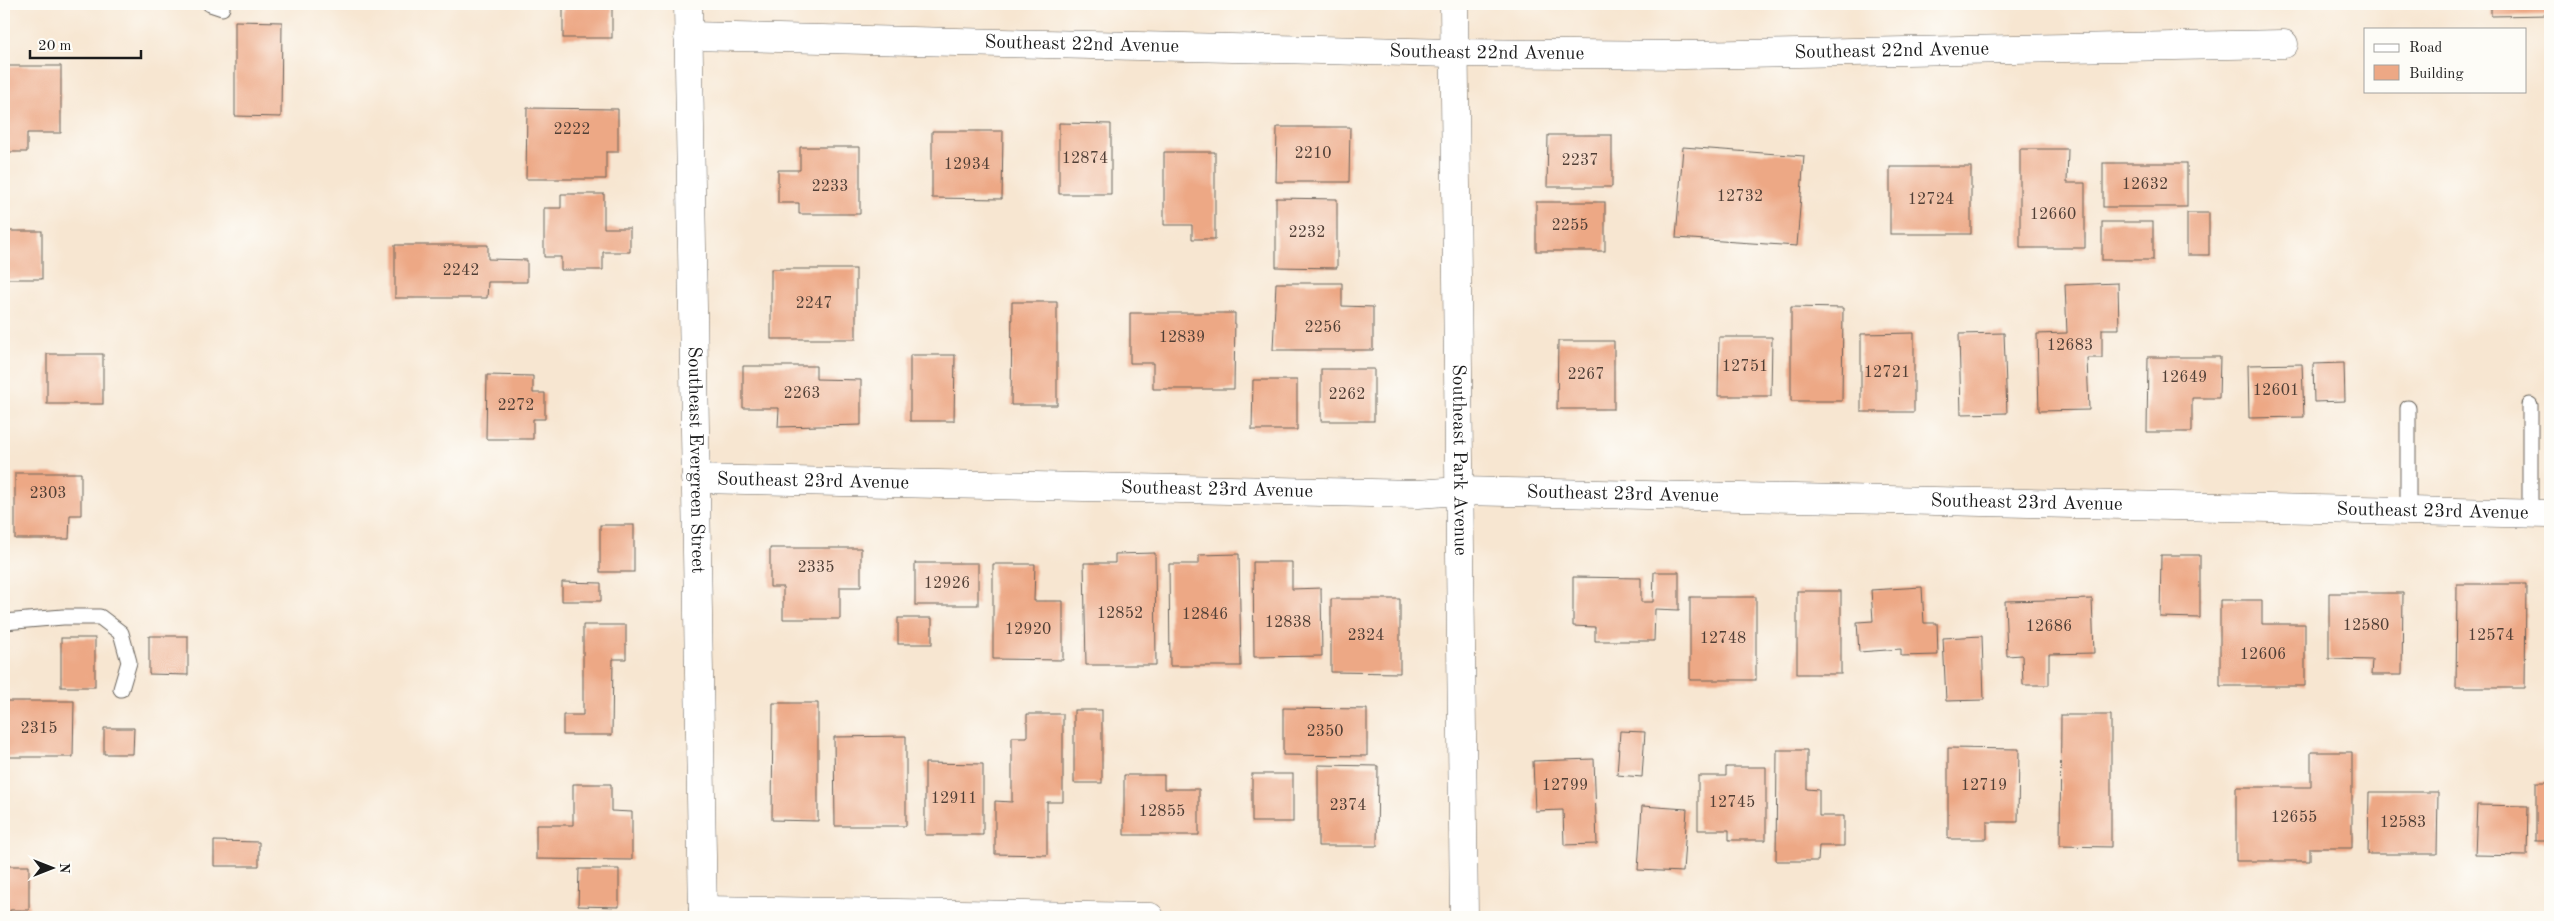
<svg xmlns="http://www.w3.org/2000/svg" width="2554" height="921" font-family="'Old Standard TT',serif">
<rect width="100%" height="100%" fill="#fdfcf7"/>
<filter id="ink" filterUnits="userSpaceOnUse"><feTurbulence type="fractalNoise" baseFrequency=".02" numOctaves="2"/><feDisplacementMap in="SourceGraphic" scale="10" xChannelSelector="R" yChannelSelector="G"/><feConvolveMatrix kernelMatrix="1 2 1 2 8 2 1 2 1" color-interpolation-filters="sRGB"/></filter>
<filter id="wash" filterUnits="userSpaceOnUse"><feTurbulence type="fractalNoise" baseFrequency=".0096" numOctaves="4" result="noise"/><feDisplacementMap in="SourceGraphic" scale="20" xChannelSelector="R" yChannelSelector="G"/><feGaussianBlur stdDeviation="1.12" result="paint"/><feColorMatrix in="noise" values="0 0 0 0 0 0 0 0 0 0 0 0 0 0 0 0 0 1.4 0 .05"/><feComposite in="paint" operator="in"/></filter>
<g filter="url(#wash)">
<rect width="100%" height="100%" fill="#f7e6d1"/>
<g id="blocks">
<g fill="#eda885">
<rect x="563" y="4" width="49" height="34"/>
<polygon points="2491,4 2550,4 2550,15 2491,16"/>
<polygon points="235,21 282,22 281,117 235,116"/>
<polygon points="4,66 61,66 61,133 27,133 27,152 4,152"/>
<polygon points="527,108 618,109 618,152 606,152 606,179 526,179"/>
<polygon points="1059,123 1111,124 1111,194 1059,194"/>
<polygon points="1277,127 1350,127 1349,182 1276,182"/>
<polygon points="932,131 1003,131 1002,199 932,198"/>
<polygon points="1548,135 1612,135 1612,187 1547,187"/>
<polygon points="800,147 860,147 860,214 799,214 799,203 778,203 778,170 800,170"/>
<polygon points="1683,147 1804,156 1797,246 1676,238"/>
<polygon points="2020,149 2068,149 2067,183 2085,183 2085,248 2020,248"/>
<polygon points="1164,152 1215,152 1215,239 1192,239 1192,225 1164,225"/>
<rect x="2103" y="163" width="84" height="44"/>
<rect x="1890" y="167" width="81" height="67"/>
<polygon points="561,194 604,194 604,228 630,228 630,252 603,252 603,270 561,270 561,257 544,257 544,208 561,208"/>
<polygon points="1276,198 1337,199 1337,268 1276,267"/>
<rect x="1536" y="202" width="69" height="49"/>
<rect x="2187" y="213" width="22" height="42"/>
<rect x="2102" y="222" width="51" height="38"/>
<rect x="4" y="231" width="38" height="48"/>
<polygon points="395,245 488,245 488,259 527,260 527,282 488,282 487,298 395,298"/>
<rect x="771" y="269" width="85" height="70"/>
<polygon points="1276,283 1342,283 1342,306 1373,307 1373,350 1273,350"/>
<polygon points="2118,283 2119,329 2102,329 2102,358 2087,358 2089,410 2039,411 2037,334 2067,333 2065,285"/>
<polygon points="1012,302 1057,302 1057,405 1011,405"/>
<polygon points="1791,307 1843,308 1842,401 1791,401"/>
<polygon points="1130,313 1235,313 1234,389 1153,389 1153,363 1130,363"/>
<polygon points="1914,333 1914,412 1861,412 1861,334"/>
<polygon points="2004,333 2007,413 1961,414 1959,334"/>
<polygon points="1719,337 1772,337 1771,396 1718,396"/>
<polygon points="1558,341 1614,341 1614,409 1557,409"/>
<rect x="47" y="354" width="56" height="50"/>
<polygon points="910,355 955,355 954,421 910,421"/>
<polygon points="2148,357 2220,357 2219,398 2192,398 2192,432 2147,432"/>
<polygon points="2344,363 2345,401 2314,402 2313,364"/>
<polygon points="2302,364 2304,417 2249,418 2248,365"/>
<polygon points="743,366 816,366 816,379 861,380 861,425 778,427 779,408 743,408"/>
<rect x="1321" y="369" width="53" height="52"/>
<polygon points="487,375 533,376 533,393 545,393 545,419 533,419 533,439 486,439"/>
<polygon points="1253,380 1297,380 1297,430 1252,430"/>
<polygon points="15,473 81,473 81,515 70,515 69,539 15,539"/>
<rect x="600" y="525" width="34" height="47"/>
<polygon points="770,548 861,548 861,587 840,587 840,619 783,619 783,587 770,587"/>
<polygon points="1155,553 1156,665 1086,665 1084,563 1115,563 1115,554"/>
<polygon points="1239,554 1241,666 1170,666 1169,564 1199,564 1199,555"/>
<polygon points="2161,555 2200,555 2200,618 2160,617"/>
<polygon points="1253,562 1292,562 1292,589 1321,588 1322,656 1254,657"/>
<rect x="915" y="563" width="63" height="42"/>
<polygon points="993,564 1035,564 1034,601 1063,601 1063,660 993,659"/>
<polygon points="1654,572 1679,572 1679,610 1655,609 1654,641 1595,641 1595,627 1573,626 1573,577 1641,578 1641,602 1653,602"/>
<polygon points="562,582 601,583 601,601 562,601"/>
<polygon points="2457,584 2526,584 2525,688 2456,688"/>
<polygon points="1922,587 1924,623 1937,623 1938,655 1901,656 1901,649 1859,652 1857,622 1873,621 1871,590"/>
<rect x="1797" y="591" width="44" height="83"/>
<polygon points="2329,593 2403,593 2402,675 2371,675 2372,660 2329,659"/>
<rect x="1690" y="597" width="66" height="83"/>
<polygon points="1331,599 1400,599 1400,673 1331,672"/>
<polygon points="2092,599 2094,653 2049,654 2049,685 2023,685 2022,655 2007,656 2005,601"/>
<polygon points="2220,600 2262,600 2262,624 2305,624 2305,686 2220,686"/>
<rect x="898" y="618" width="34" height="26"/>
<polygon points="583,625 626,625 626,659 613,659 612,735 563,735 563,715 583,715"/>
<polygon points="149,636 188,636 188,675 149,674"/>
<polygon points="1982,636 1984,700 1946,701 1943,638"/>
<rect x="61" y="638" width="34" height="49"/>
<polygon points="4,701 74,701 73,757 4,757"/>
<polygon points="773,703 818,703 818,821 772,820"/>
<polygon points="1283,708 1367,709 1367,756 1283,755"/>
<rect x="1074" y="710" width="28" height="73"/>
<polygon points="1027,714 1063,714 1063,802 1047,802 1047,855 995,854 995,801 1012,802 1012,737 1027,737"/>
<polygon points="2061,715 2111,715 2111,847 2060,846"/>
<polygon points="104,728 134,728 133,754 104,754"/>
<polygon points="1620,731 1645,732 1642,777 1617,775"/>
<polygon points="906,736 906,826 835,826 834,737"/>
<polygon points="1948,748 2019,749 2018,822 1987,822 1987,839 1948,839"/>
<polygon points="1777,750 1807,750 1807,789 1819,790 1819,816 1844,816 1844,846 1819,846 1818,861 1776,861"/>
<polygon points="2311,752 2352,752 2352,848 2310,848 2310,861 2236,861 2236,787 2311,787"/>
<polygon points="1594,759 1597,844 1564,845 1563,810 1535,811 1533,761"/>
<polygon points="925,763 983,764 983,835 925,835"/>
<polygon points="1318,765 1378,766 1377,846 1318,846"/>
<polygon points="1726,767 1766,767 1766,840 1729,840 1729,830 1698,830 1698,776 1726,776"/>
<rect x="1252" y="774" width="41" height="48"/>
<polygon points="1124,775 1164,775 1164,789 1199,789 1199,835 1124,835"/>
<rect x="2536" y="783" width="14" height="58"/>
<polygon points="573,784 611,784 611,811 632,812 632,860 536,859 536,825 573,825"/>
<polygon points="2369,792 2438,792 2437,854 2368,854"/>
<polygon points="2477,805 2528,806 2527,856 2475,855"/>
<polygon points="1642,806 1687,809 1683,872 1638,870"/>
<polygon points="214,841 259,842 259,866 214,866"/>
<polygon points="4,866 29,866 29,910 10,910 10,917 4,917"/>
<polygon points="579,869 619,869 619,907 578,906"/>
</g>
</g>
</g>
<g filter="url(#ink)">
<use href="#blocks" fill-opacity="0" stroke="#69635b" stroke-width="1"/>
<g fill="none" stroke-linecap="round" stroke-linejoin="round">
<g stroke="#69635b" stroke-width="17">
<g id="service">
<polyline points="210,4 222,8"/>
<polyline points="2530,405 2530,514"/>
<polyline points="2408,408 2408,511"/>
<polyline points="4,622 63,617 100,617 121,633 129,662 121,689"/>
</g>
</g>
<g stroke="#69635b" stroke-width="29">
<g id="minor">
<path id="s1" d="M 688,4 L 703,917"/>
<path id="s2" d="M 688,36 L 1454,53 L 1684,55 L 2284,44"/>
<path id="s3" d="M 695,479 L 1418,494 L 1459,491 L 2550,514"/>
<polyline points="703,910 1150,917"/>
</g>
</g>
<g stroke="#69635b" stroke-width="29">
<g id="tertiary">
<path id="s4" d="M 1454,4 L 1464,917"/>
</g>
</g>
<use href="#service" stroke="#fff" stroke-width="15"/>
<use href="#minor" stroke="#fff" stroke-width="28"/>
<use href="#tertiary" stroke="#fff" stroke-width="28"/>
</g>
</g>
<g text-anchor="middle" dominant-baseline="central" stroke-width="4" stroke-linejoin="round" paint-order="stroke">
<g font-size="16" fill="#503f36">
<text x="572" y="130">2222</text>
<text x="1313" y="154">2210</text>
<text x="1085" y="159">12874</text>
<text x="1580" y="161">2237</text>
<text x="967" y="165">12934</text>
<text x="2145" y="185">12632</text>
<text x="830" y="187">2233</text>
<text x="1740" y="197">12732</text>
<text x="1931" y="200">12724</text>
<text x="2053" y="215">12660</text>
<text x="1570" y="226">2255</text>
<text x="1307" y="233">2232</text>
<text x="461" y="271">2242</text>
<text x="814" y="304">2247</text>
<text x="1323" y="328">2256</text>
<text x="1182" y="338">12839</text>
<text x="2070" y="346">12683</text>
<text x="1745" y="367">12751</text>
<text x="1887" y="373">12721</text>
<text x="1586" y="375">2267</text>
<text x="2184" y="378">12649</text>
<text x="2276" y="391">12601</text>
<text x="802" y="394">2263</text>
<text x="1347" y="395">2262</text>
<text x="516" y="406">2272</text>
<text x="48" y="494">2303</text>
<text x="816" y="568">2335</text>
<text x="947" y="584">12926</text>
<text x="1120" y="614">12852</text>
<text x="1205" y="615">12846</text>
<text x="1288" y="623">12838</text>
<text x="2366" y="626">12580</text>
<text x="2049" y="627">12686</text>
<text x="1028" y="630">12920</text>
<text x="1366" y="636">2324</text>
<text x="2491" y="636">12574</text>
<text x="1723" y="639">12748</text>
<text x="2263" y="655">12606</text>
<text x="39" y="729">2315</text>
<text x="1325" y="732">2350</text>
<text x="1565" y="786">12799</text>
<text x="1984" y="786">12719</text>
<text x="954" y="799">12911</text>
<text x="1732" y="803">12745</text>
<text x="1348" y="806">2374</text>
<text x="1162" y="812">12855</text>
<text x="2294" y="818">12655</text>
<text x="2403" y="823">12583</text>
</g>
<g font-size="19" fill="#1c1c1c" stroke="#fdfcf7">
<text stroke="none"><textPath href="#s2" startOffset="394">Southeast 22nd Avenue</textPath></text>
<text stroke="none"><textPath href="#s2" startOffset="1204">Southeast 22nd Avenue</textPath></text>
<text stroke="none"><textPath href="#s2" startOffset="799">Southeast 22nd Avenue</textPath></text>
<text stroke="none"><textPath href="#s1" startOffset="456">Southeast Evergreen Street</textPath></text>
<text stroke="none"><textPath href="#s4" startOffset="456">Southeast Park Avenue</textPath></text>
<text stroke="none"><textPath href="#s3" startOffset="118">Southeast 23rd Avenue</textPath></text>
<text stroke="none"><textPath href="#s3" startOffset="522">Southeast 23rd Avenue</textPath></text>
<text stroke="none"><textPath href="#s3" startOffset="928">Southeast 23rd Avenue</textPath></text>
<text stroke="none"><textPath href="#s3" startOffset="1332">Southeast 23rd Avenue</textPath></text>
<text stroke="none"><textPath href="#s3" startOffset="1738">Southeast 23rd Avenue</textPath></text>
</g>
</g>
<rect width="2554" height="921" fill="none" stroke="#fdfcf7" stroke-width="20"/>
<rect x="2364" y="28" width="162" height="65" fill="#fdfcf7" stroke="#a3a29f"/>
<rect x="2374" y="44" width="25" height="8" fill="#ffffff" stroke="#a3a29f"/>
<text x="2409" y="52" font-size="15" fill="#1c1c1c">Road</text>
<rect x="2374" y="65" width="25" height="15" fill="#eda885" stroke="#a3a29f"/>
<text x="2409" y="78" font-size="15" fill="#1c1c1c">Building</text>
<g transform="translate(52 868) rotate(90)" stroke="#fdfcf7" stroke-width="4" paint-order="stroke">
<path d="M0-4L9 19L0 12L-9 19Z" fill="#1c1c1c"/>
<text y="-8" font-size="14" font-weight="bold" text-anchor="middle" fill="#1c1c1c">N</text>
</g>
<path d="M30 50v8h111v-8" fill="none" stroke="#1c1c1c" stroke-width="2.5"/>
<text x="38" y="50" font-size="15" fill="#1c1c1c" stroke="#fdfcf7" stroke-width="4" paint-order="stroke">20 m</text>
</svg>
